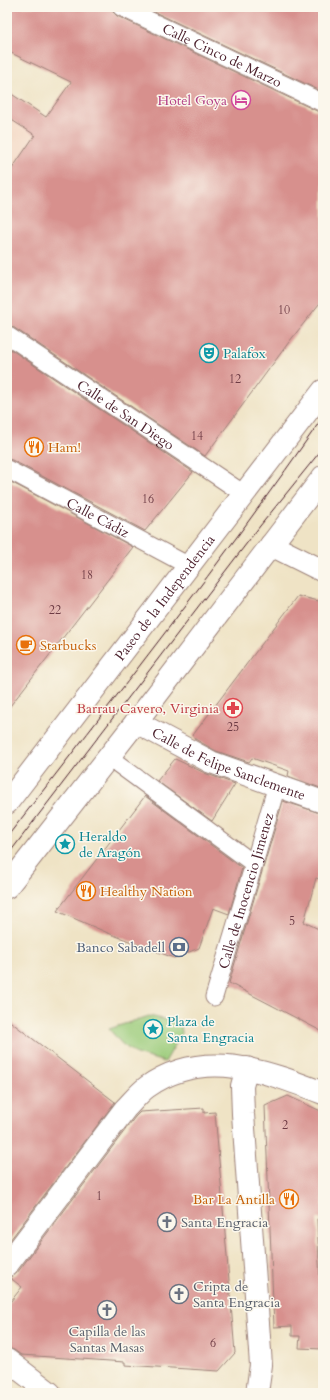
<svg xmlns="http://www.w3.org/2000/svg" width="330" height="1400" font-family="Cardo,serif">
<rect width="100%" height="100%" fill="#fbf7ec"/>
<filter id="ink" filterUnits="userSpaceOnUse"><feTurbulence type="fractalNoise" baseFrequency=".025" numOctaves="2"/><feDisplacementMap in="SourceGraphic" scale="8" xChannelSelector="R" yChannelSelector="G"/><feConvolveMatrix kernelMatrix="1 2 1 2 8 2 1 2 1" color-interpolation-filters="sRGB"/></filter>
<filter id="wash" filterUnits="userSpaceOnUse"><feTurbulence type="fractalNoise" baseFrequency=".012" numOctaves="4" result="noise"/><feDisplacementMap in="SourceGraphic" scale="16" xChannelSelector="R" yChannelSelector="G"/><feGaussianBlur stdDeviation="0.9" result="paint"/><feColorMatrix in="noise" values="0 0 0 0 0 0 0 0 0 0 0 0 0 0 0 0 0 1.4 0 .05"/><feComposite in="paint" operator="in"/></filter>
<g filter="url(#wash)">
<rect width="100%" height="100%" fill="#efe3c5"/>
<polygon fill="#f3d4bf" points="7,91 46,117 7,176"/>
<polygon fill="#9ccc7b" stroke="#737653" points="149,1016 181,1023 182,1033 165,1062 136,1054 122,1044 109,1029"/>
<g id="blocks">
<g fill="#d7908d">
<polygon points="7,7 111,7 113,12 117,16 319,112 323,113 323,299 289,342 205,456 13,327 7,325 7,176 35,135 7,117 7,91 46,117 71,82 7,51"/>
<polygon points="144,7 323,7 323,92"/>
<polygon points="7,347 193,472 145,531 12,460 7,459"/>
<polygon points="7,480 133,547 7,710"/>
<polygon points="298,596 323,602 323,789 288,776 289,771 252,758 249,762 216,751 195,739 193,735"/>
<polygon points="175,759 207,774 235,784 212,821 157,781"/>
<polygon points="145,796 242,868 229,914 213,908 199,948 174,958 108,933 57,911"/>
<polygon points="283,801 323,814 323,880 316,878 304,922 323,931 323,1032 229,983"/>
<polygon points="7,1019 115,1102 7,1244"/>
<polygon points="288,1096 323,1112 323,1219 317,1219 321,1304 323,1304 323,1349 299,1348 300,1336 292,1336 292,1326 274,1327 265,1106"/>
<polygon points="204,1108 204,1113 215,1112 235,1353 219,1371 125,1365 125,1362 21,1355 14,1350 7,1348 7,1306 22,1287 9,1277 12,1276 17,1273 135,1117 140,1112"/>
</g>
</g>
</g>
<g filter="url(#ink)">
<use href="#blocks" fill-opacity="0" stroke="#9c8178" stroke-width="1"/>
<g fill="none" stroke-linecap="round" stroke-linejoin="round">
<g stroke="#9c8178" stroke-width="19">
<g id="pedestrian">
<path id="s1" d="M 121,7 L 323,103"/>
<path id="s2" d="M 7,335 L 244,494"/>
<path id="s3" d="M 7,469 L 189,566"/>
<polyline points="114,761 254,864"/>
<path id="s4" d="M 214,997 L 254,864 L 277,785"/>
</g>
</g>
<g stroke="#9c8178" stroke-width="24">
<g id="minor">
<polyline points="271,545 323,571"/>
<path id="s5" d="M 136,722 L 211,762 L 323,802"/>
<polyline points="247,1068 242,1086 243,1114 261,1365 257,1393"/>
<path d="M 7,1265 L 125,1109 C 132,1102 139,1093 147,1087 C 203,1047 266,1071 323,1093"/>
<polyline points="7,1360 50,1393"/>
</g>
</g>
<g stroke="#9c8178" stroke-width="24">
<g id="tertiary">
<path id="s6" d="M 7,803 L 323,391"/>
<polyline points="7,887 136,722 323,477"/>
</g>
</g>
<use href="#pedestrian" stroke="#fff" stroke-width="17"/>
<use href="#minor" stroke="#fff" stroke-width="22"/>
<use href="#tertiary" stroke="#fff" stroke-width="22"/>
<g stroke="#4a1f2b" stroke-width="1">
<path d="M 7,837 C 114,699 223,561 323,417"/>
<polyline points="7,856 260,526 323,448"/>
</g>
</g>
</g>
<defs>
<g id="hotel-ring" transform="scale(1)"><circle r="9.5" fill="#fbf7ec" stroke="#d1479c" stroke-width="1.5"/><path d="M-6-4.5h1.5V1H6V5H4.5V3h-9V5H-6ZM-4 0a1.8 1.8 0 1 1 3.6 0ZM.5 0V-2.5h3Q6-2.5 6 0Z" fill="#d1479c"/></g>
<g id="theatre-ring" transform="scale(1)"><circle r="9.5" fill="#fbf7ec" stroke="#0f9aa8" stroke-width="1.5"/><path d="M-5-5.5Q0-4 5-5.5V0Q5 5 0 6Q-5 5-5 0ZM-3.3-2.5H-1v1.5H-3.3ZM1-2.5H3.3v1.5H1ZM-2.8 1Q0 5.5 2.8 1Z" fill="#0f9aa8"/></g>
<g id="restaurant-ring" transform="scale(1)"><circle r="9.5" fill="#fbf7ec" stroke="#e8710a" stroke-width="1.5"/><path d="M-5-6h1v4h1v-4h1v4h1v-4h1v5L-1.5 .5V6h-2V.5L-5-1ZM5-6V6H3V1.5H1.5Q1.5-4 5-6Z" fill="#e8710a"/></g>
<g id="cafe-ring" transform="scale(1)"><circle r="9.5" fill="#fbf7ec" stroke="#e8710a" stroke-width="1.5"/><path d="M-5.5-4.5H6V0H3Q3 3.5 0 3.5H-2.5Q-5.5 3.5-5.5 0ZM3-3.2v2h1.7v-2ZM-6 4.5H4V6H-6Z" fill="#e8710a"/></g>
<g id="pharmacy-ring" transform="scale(1)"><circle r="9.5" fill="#fbf7ec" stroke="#e0444e" stroke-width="1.5"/><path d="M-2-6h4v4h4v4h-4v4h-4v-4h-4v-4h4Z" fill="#e0444e"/></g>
<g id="sight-ring" transform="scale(1)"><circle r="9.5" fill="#fbf7ec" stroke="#0f9aa8" stroke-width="1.5"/><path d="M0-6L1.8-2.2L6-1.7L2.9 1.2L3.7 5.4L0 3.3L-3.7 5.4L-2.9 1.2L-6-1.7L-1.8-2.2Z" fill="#0f9aa8"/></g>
<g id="bank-ring" transform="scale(1)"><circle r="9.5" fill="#fbf7ec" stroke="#5c6f8a" stroke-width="1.5"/><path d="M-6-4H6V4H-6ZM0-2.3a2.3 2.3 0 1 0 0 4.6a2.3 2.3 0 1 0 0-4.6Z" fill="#5c6f8a"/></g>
<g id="church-ring" transform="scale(1)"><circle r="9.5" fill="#fbf7ec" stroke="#6b7280" stroke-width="1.5"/><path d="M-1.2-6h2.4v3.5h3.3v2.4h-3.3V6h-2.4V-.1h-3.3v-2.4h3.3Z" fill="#6b7280"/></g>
</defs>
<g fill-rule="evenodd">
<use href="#hotel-ring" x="241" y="100"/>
<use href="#theatre-ring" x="209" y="353"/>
<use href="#restaurant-ring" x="34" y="447"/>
<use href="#cafe-ring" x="26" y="645"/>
<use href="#pharmacy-ring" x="233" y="708"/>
<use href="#sight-ring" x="65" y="844"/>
<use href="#restaurant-ring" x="86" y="891"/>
<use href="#bank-ring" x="179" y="947"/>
<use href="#sight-ring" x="153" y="1029"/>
<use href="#restaurant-ring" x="289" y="1199"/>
<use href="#church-ring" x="167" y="1222"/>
<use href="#church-ring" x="179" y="1294"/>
<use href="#church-ring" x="107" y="1310"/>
</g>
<g text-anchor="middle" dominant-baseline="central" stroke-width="3" stroke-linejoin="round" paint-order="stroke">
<g font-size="12" fill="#6d3b44">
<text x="284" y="310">10</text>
<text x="235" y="379">12</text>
<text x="197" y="436">14</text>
<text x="148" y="499">16</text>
<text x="87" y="575">18</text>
<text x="55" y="610">22</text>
<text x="233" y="727">25</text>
<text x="292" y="921">5</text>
<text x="285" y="1125">2</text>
<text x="99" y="1196">1</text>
<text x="213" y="1343">6</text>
</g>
<g font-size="14" fill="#4a1f2b" stroke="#fbf7ec">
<text stroke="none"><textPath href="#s1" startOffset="112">Calle Cinco de Marzo</textPath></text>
<text stroke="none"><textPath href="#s2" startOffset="143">Calle de San Diego</textPath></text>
<text stroke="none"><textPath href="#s3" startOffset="103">Calle Cádiz</textPath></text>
<text stroke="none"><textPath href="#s6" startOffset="259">Paseo de la Independencia</textPath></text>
<text stroke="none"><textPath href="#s5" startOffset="102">Calle de Felipe Sanclemente</textPath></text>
<text stroke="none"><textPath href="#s4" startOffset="111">Calle de Inocencio Jimenez</textPath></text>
</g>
<g font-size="14" fill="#b23c85" stroke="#fbf7ec" text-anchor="end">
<text x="227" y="100">Hotel Goya</text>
</g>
<g font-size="14" fill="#0d838f" stroke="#fbf7ec" text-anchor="start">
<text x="223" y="353">Palafox</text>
<text x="79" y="836">Heraldo<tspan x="79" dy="16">de Aragón</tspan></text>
<text x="167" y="1021">Plaza de<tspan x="167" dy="16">Santa Engracia</tspan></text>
</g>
<g font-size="14" fill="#c56008" stroke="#fbf7ec" text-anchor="start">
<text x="48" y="447">Ham!</text>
<text x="40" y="645">Starbucks</text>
<text x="100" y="891">Healthy Nation</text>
<text x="275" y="1199" text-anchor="end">Bar La Antilla</text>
</g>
<g font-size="14" fill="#be3a42" stroke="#fbf7ec" text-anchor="end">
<text x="219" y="708">Barrau Cavero, Virginia</text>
</g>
<g font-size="14" fill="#4e5e75" stroke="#fbf7ec" text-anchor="end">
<text x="165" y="947">Banco Sabadell</text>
</g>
<g font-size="14" fill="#5b616d" stroke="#fbf7ec" text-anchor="start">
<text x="181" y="1222">Santa Engracia</text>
<text x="193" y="1286">Cripta de<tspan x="193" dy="16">Santa Engracia</tspan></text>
<text x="107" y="1331" text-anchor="middle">Capilla de las<tspan x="107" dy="16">Santas Masas</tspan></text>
</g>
</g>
<rect width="330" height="1400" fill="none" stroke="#fbf7ec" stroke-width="24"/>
</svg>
